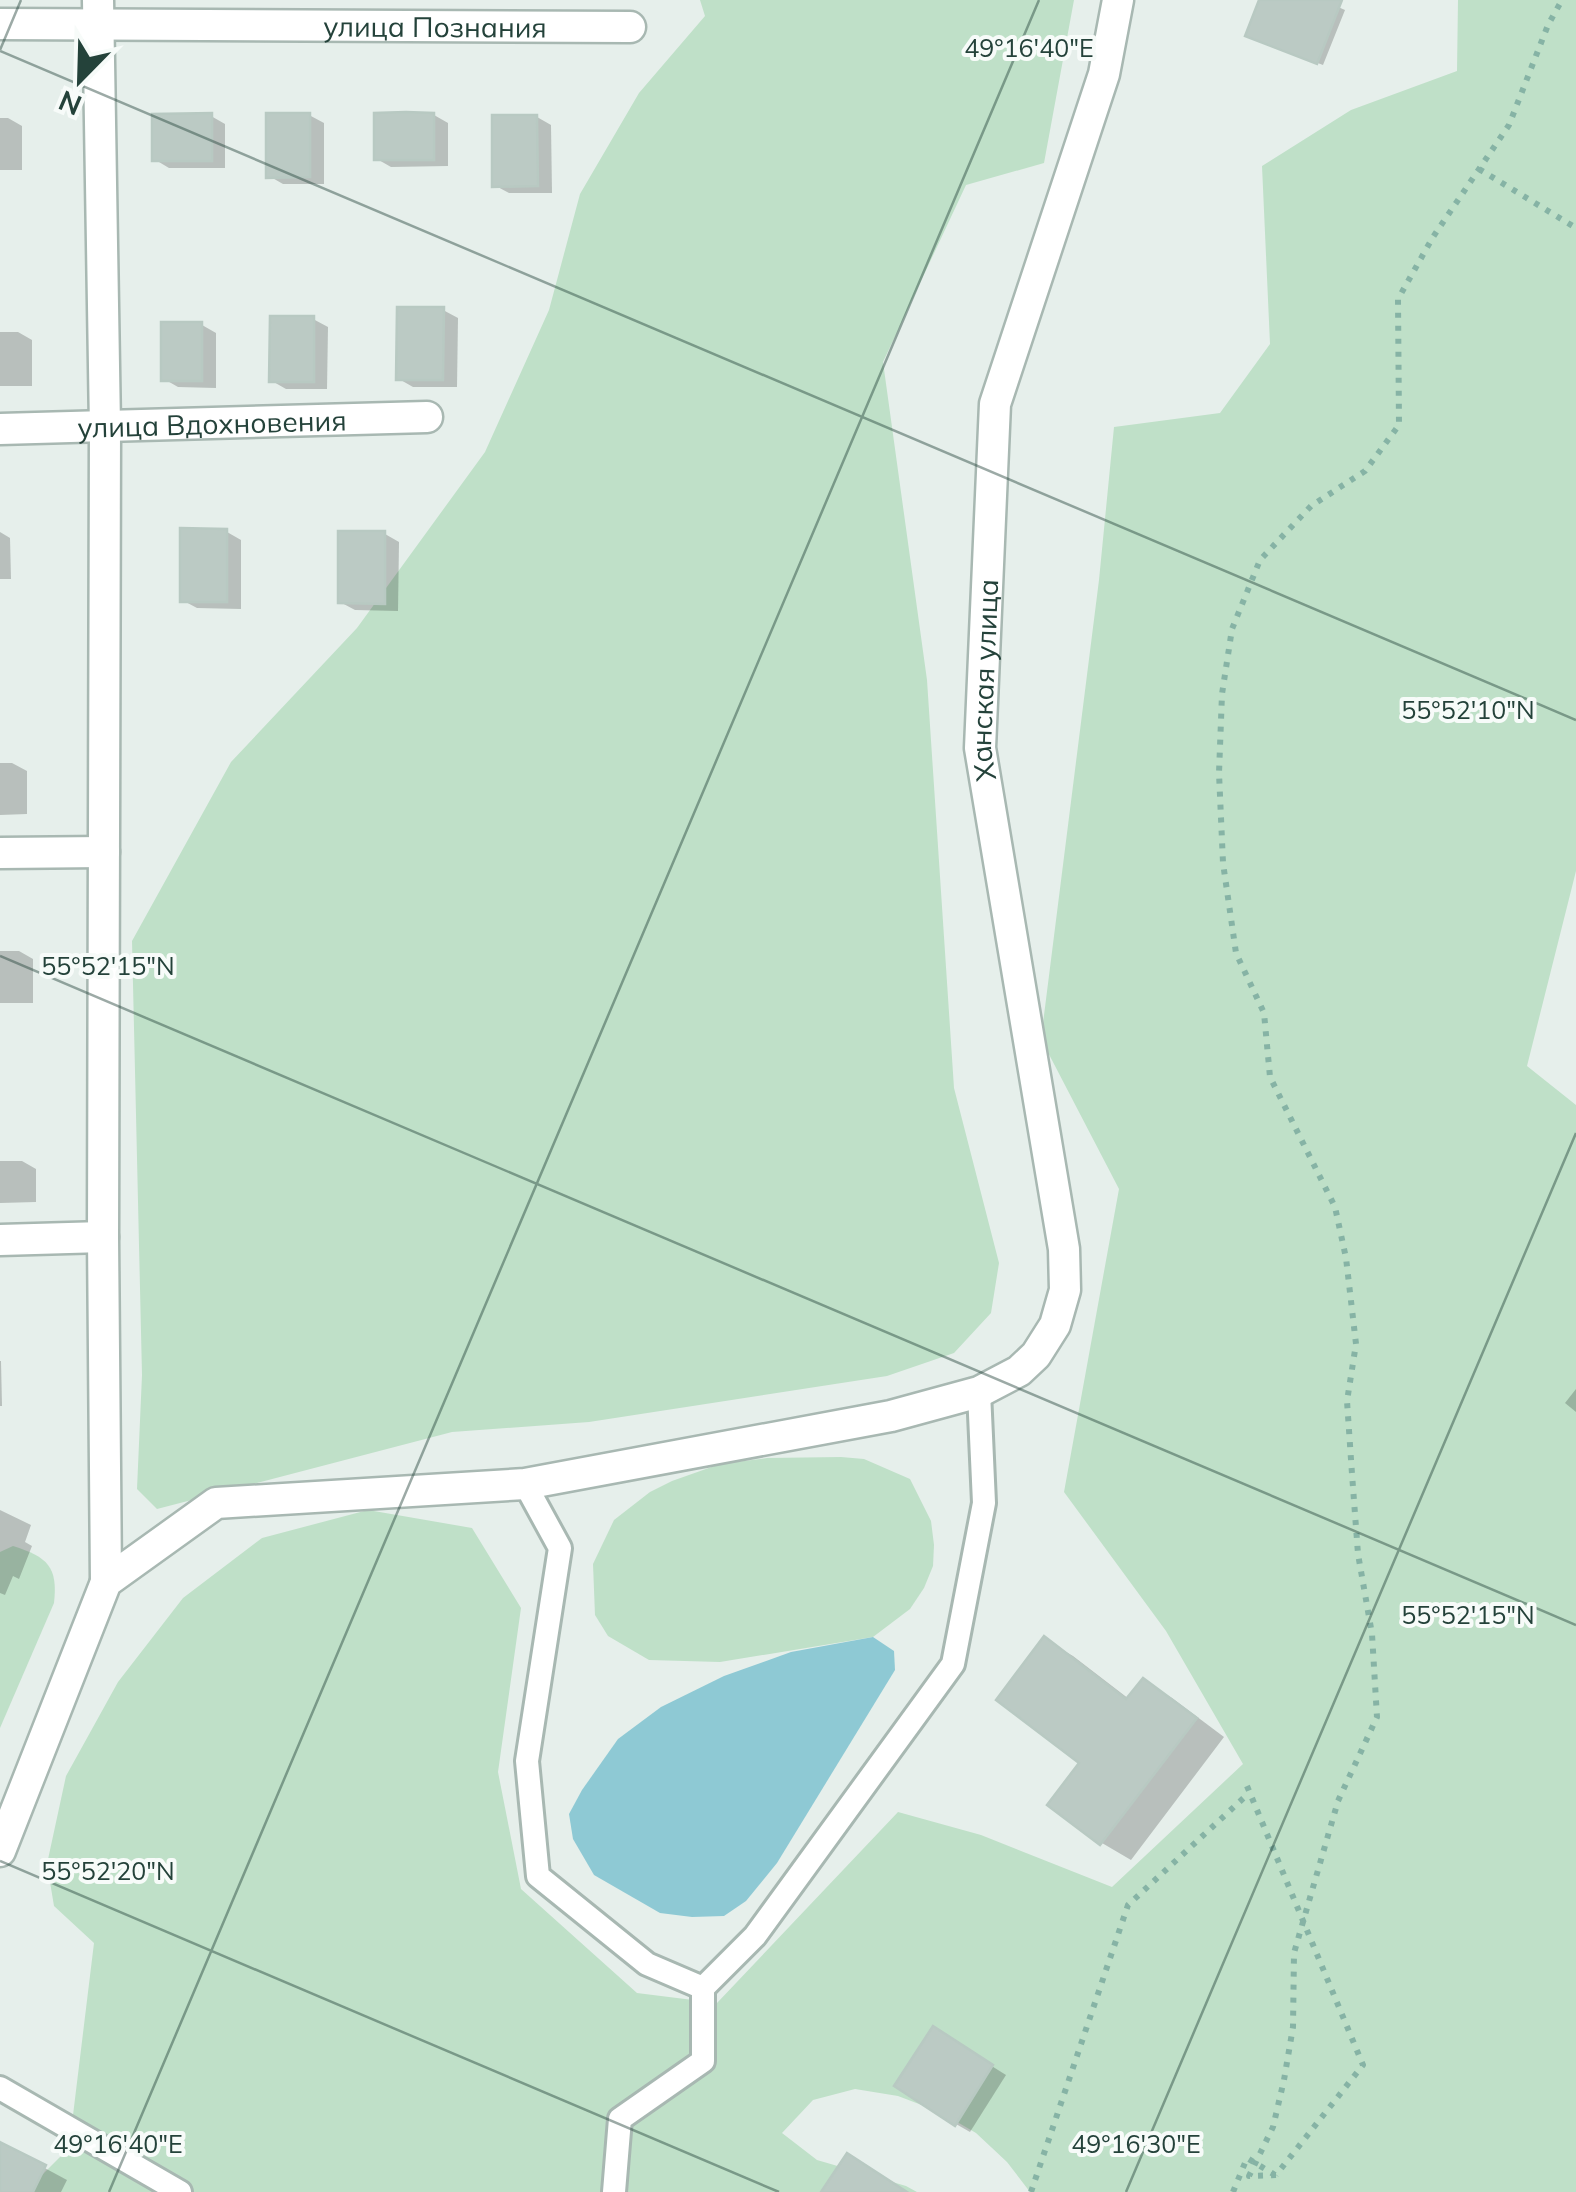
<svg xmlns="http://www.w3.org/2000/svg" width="1576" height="2192" font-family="Mulish,sans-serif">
<rect width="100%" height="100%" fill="#e6efeb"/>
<g fill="#bfe0c8">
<polygon points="700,0 1074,0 1044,163 966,185 883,362 927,680 954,1088 999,1263 991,1313 954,1353 887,1376 589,1422 452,1432 157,1509 137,1489 142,1375 132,941 231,762 357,628 485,452 549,310 580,194 639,93 705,16"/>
<polygon points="1458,0 1576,0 1576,871 1527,1066 1576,1105 1576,2192 1030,2192 1007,2162 976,2133 940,2112 898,2096 855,2089 813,2100 782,2133 817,2160 906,2186 917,2192 25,2192 69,2148 94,1943 54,1906 47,1864 66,1776 118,1682 183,1598 262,1538 368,1510 472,1528 521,1608 498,1772 521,1889 637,1993 717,2003 898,1812 981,1835 1112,1887 1243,1764 1166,1631 1064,1492 1119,1189 1041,1039 1099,580 1114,427 1220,413 1270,344 1262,166 1351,110 1457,71"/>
<polygon points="841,1457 864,1459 910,1479 931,1521 934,1545 933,1566 924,1588 910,1609 873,1637 720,1662 649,1660 608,1636 595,1615 593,1564 614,1520 650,1492 672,1481 720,1464 767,1458"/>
<path d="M 13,1546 C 48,1557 58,1567 54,1603 L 0,1728 L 0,1552 Z"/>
</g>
<polygon fill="#8ec9d4" points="873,1637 894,1651 895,1670 777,1863 746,1901 724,1916 692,1917 660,1913 594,1875 573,1839 569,1814 582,1790 618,1739 661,1707 724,1676 791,1652"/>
<g fill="#0003">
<polygon points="1262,0 1322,0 1345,10 1323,65 1254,39"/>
<polygon points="309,115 324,123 324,184 283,184 269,176"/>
<polygon points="434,115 448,123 448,166 391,167 377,159"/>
<polygon points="211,116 225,124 225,168 169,168 154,159"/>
<polygon points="537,117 551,125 552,193 509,193 494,185"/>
<polygon points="0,118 8,118 22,126 22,170 0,170"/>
<polygon points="443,310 458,318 457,387 413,387 399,379"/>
<polygon points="313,319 328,327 327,389 286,389 272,381"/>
<polygon points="202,325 216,333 216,388 178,387 164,379"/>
<polygon points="0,332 18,332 32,340 32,386 0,386"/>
<polygon points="0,532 10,538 11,579 0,579"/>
<polygon points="227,532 241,540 241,609 197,608 182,600"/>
<polygon points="385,534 399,542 398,611 355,610 340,602"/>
<polygon points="0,763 12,763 27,771 27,814 0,815"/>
<polygon points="0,951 19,951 33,959 33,1003 0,1003"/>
<polygon points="0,1161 22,1161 36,1169 36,1202 0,1203"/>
<polygon points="0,1361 1,1361 2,1406 0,1406"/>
<polygon points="1576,1389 1576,1412 1565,1403"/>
<polygon points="0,1510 31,1525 25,1542 32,1546 19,1579 13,1576 5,1595 0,1593"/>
<polygon points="1045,1640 1073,1656 1129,1699 1143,1681 1172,1698 1224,1737 1131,1860 1102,1843 1050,1805 1082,1762"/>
<polygon points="947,2038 1006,2075 970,2132 956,2124"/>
<polygon points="0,2144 67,2180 61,2192 0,2192"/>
</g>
<g fill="#bbcac4" stroke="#b8c9c2" stroke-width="2.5">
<polygon points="1259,0 1342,0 1317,64 1245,36"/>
<polygon points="406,112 434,113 434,160 374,160 374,113"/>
<polygon points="212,113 212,161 152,161 152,114"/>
<polygon points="266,113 310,113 310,177 266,178"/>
<polygon points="492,115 537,115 538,186 492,187"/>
<polygon points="397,307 444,307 443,380 396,380"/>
<polygon points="270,316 314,316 314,382 269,382"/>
<rect x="161" y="322" width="41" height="59"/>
<polygon points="180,528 227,529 227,602 180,602"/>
<polygon points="338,531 385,531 385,604 338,603"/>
<polygon points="1044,1636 1126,1699 1143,1678 1197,1718 1100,1845 1047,1805 1079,1763 996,1700"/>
<polygon points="933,2026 993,2065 955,2126 894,2086"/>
<polygon points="0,2142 46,2165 33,2192 0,2192"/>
<polygon points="847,2153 907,2192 821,2192"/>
</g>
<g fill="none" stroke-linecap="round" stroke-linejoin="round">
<g stroke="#a8b8b2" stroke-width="28">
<g id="service">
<polyline points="525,1484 560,1548 527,1761 538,1876 647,1964 703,1988 755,1936 953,1664 984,1503 979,1392"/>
<polyline points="0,2088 180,2192"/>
<polyline points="614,2192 620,2119 703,2061 703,1988"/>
</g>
</g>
<g stroke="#a8b8b2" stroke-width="35">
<g id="minor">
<polyline points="98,0 105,427 103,1237 106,1582"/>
<path id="s1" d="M 0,24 L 630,27"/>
<path id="s2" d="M 0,429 L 427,417"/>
<polyline points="0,853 104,852"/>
<polyline points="0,1240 103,1237"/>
<path id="s3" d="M 0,1851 L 106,1582 L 216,1503 L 525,1484 L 891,1416 L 979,1392 L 1019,1371 L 1036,1355 L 1055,1325 L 1065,1290 L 1064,1249 L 980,748 L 995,404 L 1104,74 L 1118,0"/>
</g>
</g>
<g stroke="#86b3a5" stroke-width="6" stroke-dasharray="5 8" stroke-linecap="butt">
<polyline points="1479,169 1576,228"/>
<polyline points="1247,1786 1363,2065 1276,2175"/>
<polyline points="1276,2175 1249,2176 1273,2127 1284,2080 1293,2027 1294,1953 1338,1801 1377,1717 1372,1634 1358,1554 1352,1474 1347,1401 1356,1344 1346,1258 1335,1207 1270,1077 1264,1013 1236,953 1223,863 1219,773 1222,694 1232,629 1260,560 1311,506 1365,471 1399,425 1398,299 1433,237 1509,125 1548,25 1562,0"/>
<polyline points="1031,2192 1128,1905 1249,1793"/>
<polyline points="1233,2192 1247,2158 1275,2175"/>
</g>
<use href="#service" stroke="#fff" stroke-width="22"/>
<use href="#minor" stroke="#fff" stroke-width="30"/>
</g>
<path fill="none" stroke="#24423a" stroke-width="2.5" stroke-opacity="0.45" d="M 0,50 L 21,0M 0,51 L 1576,720M 0,956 L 1576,1625M 0,1861 L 779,2192M 109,2192 L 1039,0M 1126,2192 L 1576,1133"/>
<g text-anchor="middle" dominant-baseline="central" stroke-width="8" stroke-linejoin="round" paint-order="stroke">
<g font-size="28" fill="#24423a" stroke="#f7fbf9">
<text stroke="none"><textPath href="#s1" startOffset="435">улица Познания</textPath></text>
<text stroke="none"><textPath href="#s2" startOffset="212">улица Вдохновения</textPath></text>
<text stroke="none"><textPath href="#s3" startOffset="1955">Ханская улица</textPath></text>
</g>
</g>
<g font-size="25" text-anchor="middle" fill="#24423a" stroke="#f7fbf9" stroke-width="8" stroke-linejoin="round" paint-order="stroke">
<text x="1029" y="57">49°16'40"E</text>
<text x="1468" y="719">55°52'10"N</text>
<text x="108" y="975">55°52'15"N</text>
<text x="1468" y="1624">55°52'15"N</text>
<text x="108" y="1880">55°52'20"N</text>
<text x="118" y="2153">49°16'40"E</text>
<text x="1136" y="2153">49°16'30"E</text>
</g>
<g transform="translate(80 80) rotate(203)" stroke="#f7fbf9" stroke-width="8" paint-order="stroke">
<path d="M0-8L18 38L0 25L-18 38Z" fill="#24423a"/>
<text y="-15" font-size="28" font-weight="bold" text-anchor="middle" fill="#24423a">N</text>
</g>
</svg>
